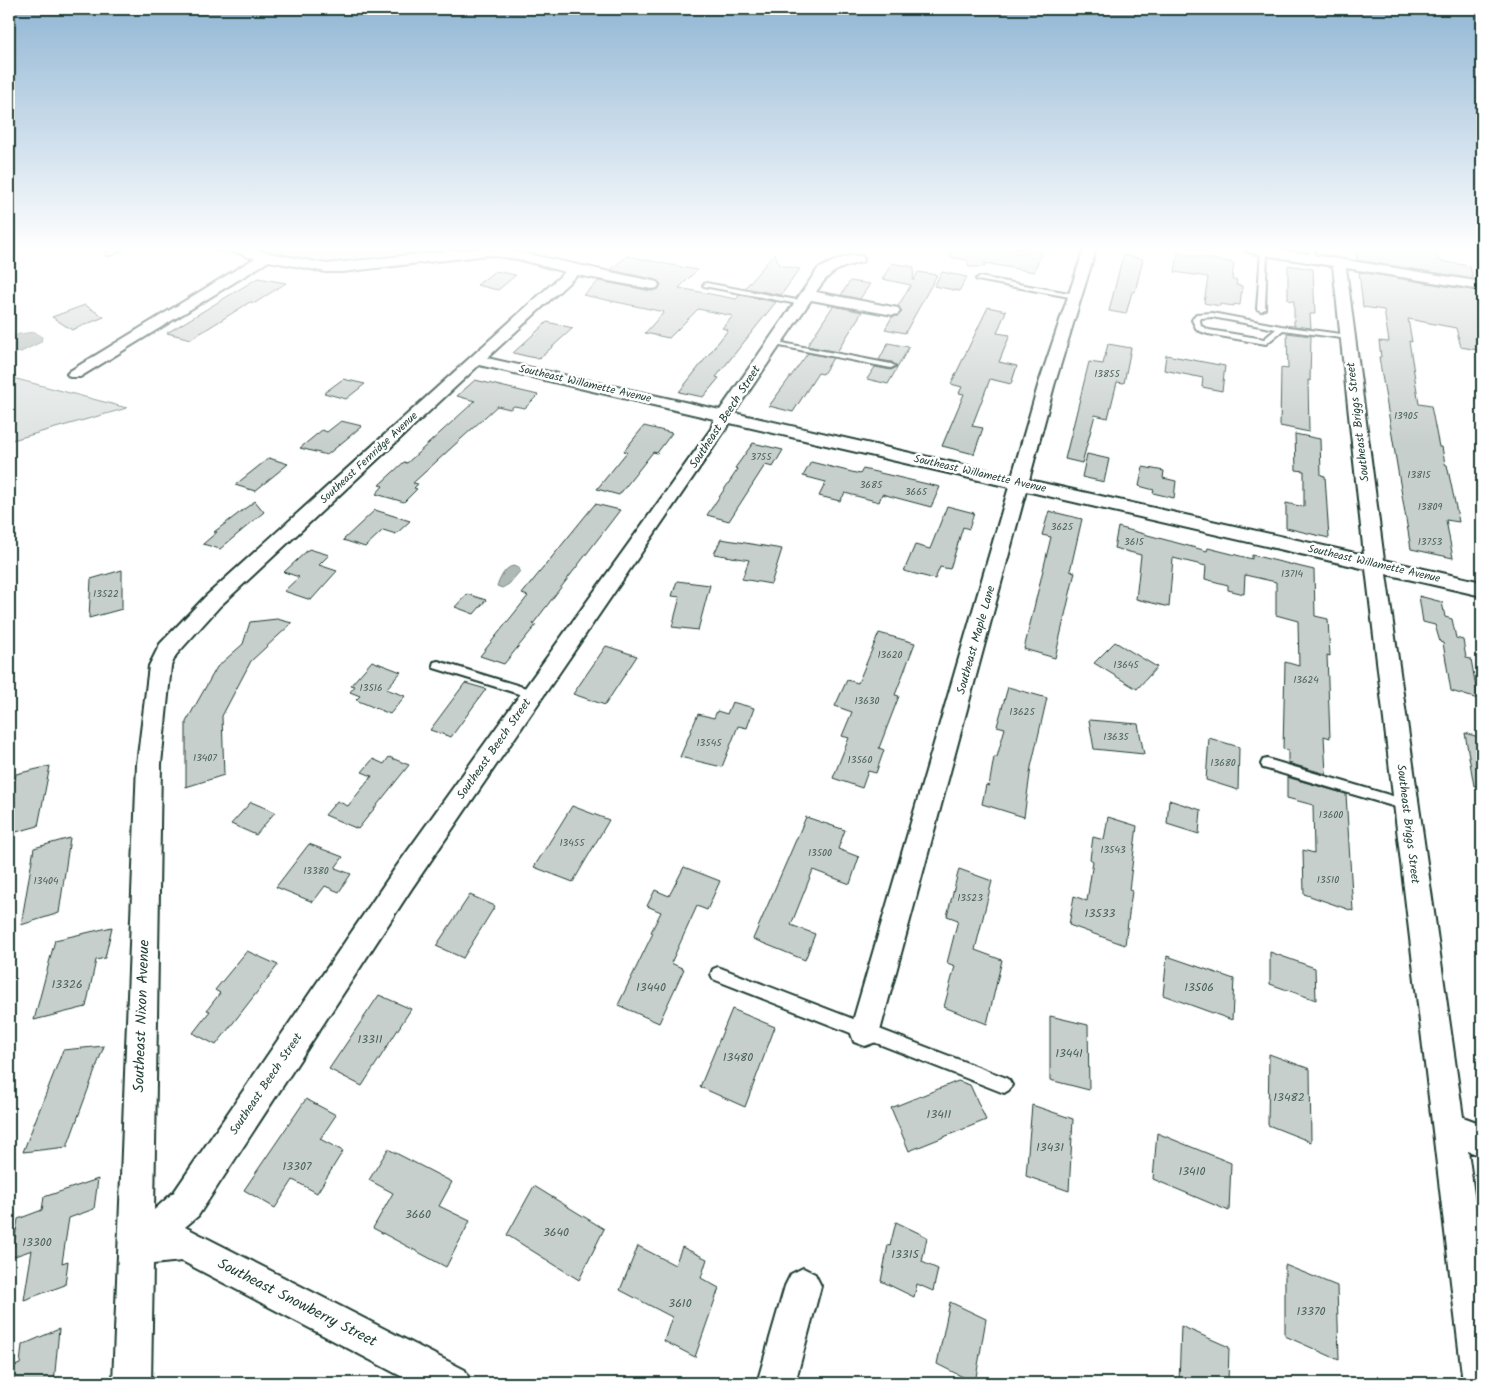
<svg xmlns="http://www.w3.org/2000/svg" width="1491" height="1392" font-family="Kalam,sans-serif">
<rect width="100%" height="100%" fill="#fff"/>
<filter id="ink" filterUnits="userSpaceOnUse"><feTurbulence type="fractalNoise" baseFrequency=".02" numOctaves="2"/><feDisplacementMap in="SourceGraphic" scale="10" xChannelSelector="R" yChannelSelector="G"/><feConvolveMatrix kernelMatrix="1 2 1 2 8 2 1 2 1" color-interpolation-filters="sRGB"/></filter>
<g filter="url(#ink)">
<g fill="#dee3e2" stroke="#7e908b">
<polygon points="242,249 416,249 404,257 342,266"/>
<polygon points="9,377 127,408 9,441"/>
</g>
<g fill="#afbab7" stroke="#758883">
<polygon points="35,332 42,337 41,342 21,352 9,354 9,339 19,334"/>
<path d="M 513,566 L 519,568 L 520,571 L 509,584 L 502,588 L 497,586 C 500,579 504,568 513,566 Z"/>
</g>
<g fill="#c7cfcc" stroke="#1f3d34">
<polygon points="951,249 1043,249 1034,272 984,263 985,267 969,267 967,260 950,257"/>
<polygon points="1356,249 1436,249 1439,261 1470,266 1473,279 1357,260"/>
<polygon points="775,253 779,265 800,269 781,295 745,288"/>
<polygon points="1178,253 1234,263 1232,280 1237,280 1236,285 1242,286 1240,305 1234,304 1234,306 1220,304 1220,306 1204,303 1208,277 1175,272"/>
<polygon points="1123,255 1143,259 1135,292 1132,292 1126,314 1109,311"/>
<polygon points="627,256 697,270 679,288 736,299 740,295 776,302 716,377 719,378 703,397 679,392 728,330 722,328 733,316 698,309 669,338 645,333 664,312 583,295 599,281 652,291 659,289 661,284 657,280 610,270"/>
<polygon points="892,263 914,267 913,281 918,272 937,275 905,333 885,329 892,317 898,316 902,312 898,306 911,285 882,279"/>
<polygon points="1288,265 1313,269 1315,314 1310,314 1311,328 1294,326 1294,301 1288,300"/>
<polygon points="495,271 516,275 498,290 477,285"/>
<polygon points="942,272 967,277 959,291 934,286"/>
<polygon points="1359,272 1477,291 1481,306 1475,305 1482,332 1482,351 1461,347 1456,328 1408,319 1412,342 1409,341 1419,404 1431,406 1439,447 1442,447 1445,464 1447,465 1459,522 1446,520 1453,558 1411,549 1379,357 1381,357 1379,341 1389,342 1384,310 1363,307"/>
<polygon points="258,278 286,283 255,303 250,302 191,339 167,333"/>
<polygon points="850,281 870,284 860,299 841,295"/>
<polygon points="85,305 104,317 72,330 52,317"/>
<polygon points="833,306 862,312 837,352 807,346"/>
<polygon points="988,307 1006,311 997,333 1010,335 999,362 1017,366 1011,384 990,379 972,426 983,428 974,454 942,446 964,394 959,393 962,387 951,384"/>
<polygon points="547,322 573,328 539,359 513,353"/>
<polygon points="1287,333 1311,336 1310,381 1308,380 1309,432 1280,426 1281,368 1288,369"/>
<polygon points="888,343 909,347 888,384 867,379 875,367 891,370 897,367 892,362 879,360"/>
<polygon points="1108,344 1131,348 1124,383 1117,382 1108,418 1095,415 1082,463 1065,459 1089,362 1103,364"/>
<polygon points="808,353 833,358 823,374 818,373 793,412 769,406"/>
<polygon points="1166,355 1225,366 1222,391 1202,387 1203,378 1164,370"/>
<polygon points="343,379 365,384 346,399 324,393"/>
<polygon points="475,380 538,395 525,408 514,406 510,409 497,406 413,483 418,484 414,488 417,489 404,502 376,494 383,486 379,485 404,462 407,463 475,401 457,396"/>
<polygon points="341,421 362,426 327,455 300,448 322,430 327,432"/>
<polygon points="644,426 672,433 657,453 653,452 619,495 597,489 627,452 624,451"/>
<polygon points="1295,434 1320,439 1321,475 1325,476 1329,538 1286,528 1286,503 1304,507 1304,471 1296,470"/>
<polygon points="753,443 783,450 773,467 765,465 729,521 707,515 738,469 735,468"/>
<polygon points="1087,454 1109,459 1104,482 1082,477"/>
<polygon points="269,458 288,464 255,491 235,485"/>
<polygon points="811,462 860,474 863,469 940,487 931,507 882,494 879,502 845,493 840,501 819,496 826,482 803,476"/>
<polygon points="1143,467 1164,471 1163,478 1176,481 1174,498 1153,493 1154,490 1139,486"/>
<polygon points="255,501 264,512 220,549 203,544 217,532 214,532"/>
<polygon points="595,504 620,510 533,624 536,625 504,664 480,656 528,596 522,594"/>
<polygon points="947,506 974,513 969,529 963,527 950,569 940,567 935,579 904,571 915,545 930,549"/>
<polygon points="375,510 410,521 396,534 383,530 365,547 343,540"/>
<polygon points="1049,511 1082,519 1070,571 1075,572 1055,658 1024,649 1051,537 1042,535"/>
<polygon points="1118,527 1207,551 1208,548 1252,559 1252,555 1314,570 1315,616 1328,619 1330,656 1327,655 1330,738 1324,736 1326,774 1288,763 1288,750 1283,749 1285,662 1299,666 1298,621 1276,615 1276,582 1245,575 1244,594 1228,590 1228,585 1205,579 1206,566 1173,558 1169,607 1136,599 1141,555 1114,548"/>
<polygon points="721,539 782,549 771,584 742,579 749,560 714,554"/>
<polygon points="309,549 329,555 319,565 337,571 311,600 284,591 299,577 284,572"/>
<polygon points="122,570 122,609 89,618 91,579"/>
<polygon points="677,581 710,585 698,630 672,627 680,597 672,596"/>
<polygon points="467,594 486,600 474,614 455,607"/>
<polygon points="1419,596 1442,602 1445,617 1452,619 1456,638 1463,640 1466,658 1471,659 1478,699 1451,691 1443,643 1440,642 1435,625 1423,622"/>
<polygon points="277,619 292,623 251,661 222,716 224,775 186,787 186,722 217,667 243,644 250,622"/>
<polygon points="879,633 915,643 895,695 899,696 879,748 884,750 876,773 868,771 862,788 833,778 849,738 842,736 852,712 835,706 847,680 858,683"/>
<polygon points="1115,642 1157,667 1137,689 1094,663"/>
<polygon points="606,646 637,656 605,705 573,694"/>
<polygon points="372,661 401,672 386,689 405,696 390,714 356,700 360,696 350,692 355,686 351,685"/>
<polygon points="465,683 486,689 451,737 430,730"/>
<polygon points="1008,687 1047,698 1031,767 1024,817 982,804 986,785 989,786 994,757 997,757 1005,728 997,726"/>
<polygon points="732,702 754,708 747,728 738,726 722,767 680,757 698,714 714,718 717,711 727,714"/>
<polygon points="1089,720 1138,724 1144,754 1094,749"/>
<polygon points="1465,733 1482,738 1482,785 1474,786"/>
<polygon points="1209,738 1239,747 1238,790 1206,780"/>
<polygon points="389,757 409,765 358,829 325,815 337,801 348,806 372,776 362,772 373,759 384,764"/>
<polygon points="50,766 38,826 9,834 9,794 12,793 16,774"/>
<polygon points="1287,777 1346,794 1353,911 1304,894 1303,850 1314,853 1313,805 1287,798"/>
<polygon points="1169,800 1201,810 1199,834 1167,824"/>
<polygon points="251,802 275,812 256,835 231,824"/>
<polygon points="572,806 609,820 573,882 534,867"/>
<polygon points="806,817 845,830 838,849 859,857 850,884 813,870 791,925 815,934 805,960 753,939"/>
<polygon points="1108,817 1137,826 1129,890 1132,891 1125,945 1069,925 1074,896 1087,901 1093,861 1090,859 1093,837 1104,840"/>
<polygon points="70,838 59,913 21,925 34,848"/>
<polygon points="309,844 343,857 335,868 351,874 339,892 325,886 313,902 276,887"/>
<polygon points="684,867 720,881 707,910 697,906 671,963 684,969 659,1023 618,1005 653,933 651,932 661,912 647,906 655,890 669,896"/>
<polygon points="959,869 992,881 975,950 1002,960 987,1024 944,1007 955,966 947,963 958,920 947,916"/>
<polygon points="470,895 495,906 463,958 436,946"/>
<polygon points="112,927 105,958 96,960 86,1007 34,1020 55,940"/>
<polygon points="247,951 278,965 216,1045 193,1033 210,1011 207,1010 220,993 215,990"/>
<polygon points="1270,952 1315,968 1316,1000 1270,984"/>
<polygon points="1167,956 1234,979 1232,1020 1163,995"/>
<polygon points="379,995 411,1009 362,1086 329,1069"/>
<polygon points="732,1009 775,1027 745,1107 700,1087"/>
<polygon points="1050,1016 1088,1025 1089,1090 1050,1080"/>
<polygon points="104,1046 67,1147 23,1152 63,1050"/>
<polygon points="1269,1054 1310,1069 1311,1142 1268,1125"/>
<polygon points="958,1081 970,1085 986,1120 909,1151 891,1108"/>
<polygon points="306,1099 336,1115 320,1139 343,1151 317,1193 293,1180 275,1208 244,1190"/>
<polygon points="1032,1105 1073,1119 1069,1191 1026,1176"/>
<polygon points="1157,1133 1231,1163 1229,1211 1153,1179"/>
<polygon points="388,1149 452,1182 439,1206 470,1221 446,1267 373,1228 393,1193 369,1180"/>
<polygon points="98,1179 94,1209 69,1218 62,1263 68,1261 65,1285 24,1300 32,1250 12,1257 18,1219 42,1210 44,1197"/>
<polygon points="534,1186 604,1229 579,1280 507,1235"/>
<polygon points="896,1222 927,1237 922,1262 938,1269 933,1291 917,1284 914,1297 881,1281 888,1245 890,1246"/>
<polygon points="638,1246 675,1265 682,1247 707,1259 701,1278 719,1288 695,1357 664,1341 672,1317 620,1290"/>
<polygon points="1285,1265 1337,1286 1339,1360 1285,1336"/>
<polygon points="950,1302 986,1319 975,1383 937,1364"/>
<polygon points="1181,1326 1229,1347 1228,1383 1179,1383"/>
<polygon points="59,1329 54,1383 9,1383 9,1368 20,1364 22,1345"/>
</g>
<g fill="none" stroke-linecap="round" stroke-linejoin="round">
<g stroke="#1f3d34" stroke-width="4">
<g id="service">
<polygon points="114,249 122,249 111,255 107,255 107,253"/>
<polygon points="214,249 234,249 253,253 250,255"/>
<polygon points="1264,249 1267,251 1265,309 1261,311 1257,309 1261,251"/>
<polygon points="1309,249 1315,249 1314,260 1309,259"/>
<polygon points="979,277 1075,294 1078,296 1075,298 977,280 976,279"/>
<polygon points="706,283 802,301 806,303 802,305 704,286 703,285"/>
<path d="M 1212,313 L 1281,326 L 1348,335 L 1352,337 L 1348,339 L 1283,330 L 1266,344 L 1208,334 L 1197,330 L 1192,320 L 1196,314 ZM 1212,317 L 1276,329 L 1264,339 L 1209,330 L 1201,326 L 1200,320 L 1201,318 Z"/>
<polygon points="772,341 891,364 895,366 891,368 775,345 771,343"/>
<polygon points="438,661 536,691 538,694 536,697 532,698 434,668 433,665 434,662"/>
<polygon points="1267,759 1406,800 1410,801 1412,805 1410,809 1406,810 1267,769 1263,768 1261,764 1263,760"/>
<polygon points="718,967 1004,1077 1009,1080 1012,1085 1009,1090 1004,1093 718,981 713,979 711,974 713,969"/>
</g>
</g>
<g stroke="#1f3d34" stroke-width="4">
<g id="minor">
<path d="M 250,249 L 326,264 L 470,249 L 504,249 L 657,282 L 659,285 L 657,288 L 652,289 L 577,275 L 487,358 L 720,410 L 818,269 C 830,263 848,253 862,256 L 864,259 L 862,262 C 837,268 830,271 816,292 L 898,308 L 900,311 L 898,314 L 893,315 L 811,300 L 734,413 L 1012,476 L 1038,386 L 1084,249 L 1096,249 L 1054,386 L 1029,480 L 1364,555 L 1333,266 L 1251,253 L 1245,249 L 1276,249 L 1482,282 L 1482,290 L 1346,268 L 1384,560 L 1482,582 L 1482,596 L 1386,574 L 1463,1117 L 1482,1124 L 1482,1156 L 1468,1151 L 1482,1253 L 1482,1383 L 1463,1383 L 1366,569 L 1026,491 L 880,1031 L 876,1042 L 865,1046 L 854,1042 L 850,1031 L 1009,487 L 730,423 L 412,888 L 198,1216 L 185,1227 L 465,1370 L 471,1383 L 414,1383 L 182,1261 L 153,1264 L 151,1383 L 113,1383 L 137,764 L 149,666 L 160,644 L 206,596 L 565,272 L 518,259 L 488,255 L 342,272 L 326,272 L 269,261 L 80,377 L 70,377 L 67,374 L 70,371 L 255,258 L 245,256 L 244,253 ZM 479,365 L 714,419 L 711,429 L 394,870 L 174,1192 L 154,1210 L 161,764 L 171,666 L 176,655 L 220,606 Z"/>
<polygon points="803,1268 815,1274 821,1286 795,1383 757,1383 785,1286 791,1274"/>
</g>
</g>
<use href="#service" fill="#fff" fill-rule="evenodd"/>
<use href="#minor" fill="#fff" fill-rule="evenodd"/>
</g>
</g>
<linearGradient id="sky" x2="0" y2="1"><stop stop-color="#91b6d4"/><stop offset="0.56" stop-color="#fff"/><stop offset="1" stop-color="#fff" stop-opacity="0"/></linearGradient>
<rect width="1491" height="444" fill="url(#sky)"/>
<g text-anchor="middle" dominant-baseline="central" stroke-width="5" stroke-linejoin="round" paint-order="stroke">
<g font-size="10" fill="#49625a">
<text x="1107" y="374">13855</text>
<text x="1406" y="416">13905</text>
<text x="761" y="457">3755</text>
<text x="1419" y="475">13815</text>
<text x="871" y="485">3685</text>
<text x="916" y="492">3665</text>
<text x="1430" y="507">13809</text>
<text x="1062" y="527">3625</text>
<text x="1134" y="542">3615</text>
<text x="1430" y="542">13753</text>
<text x="1292" y="574">13714</text>
<text x="106" y="594">13522</text>
<text x="890" y="655">13620</text>
<text x="1126" y="665">13645</text>
<text x="1306" y="680">13624</text>
<text x="371" y="688">13516</text>
<text x="867" y="701">13630</text>
<text x="1022" y="712">13625</text>
<text x="1116" y="737">13635</text>
<text x="709" y="743">13545</text>
<text x="205" y="758">13407</text>
<text x="860" y="760">13560</text>
<text x="1223" y="763">13680</text>
<text x="1331" y="815">13600</text>
<text x="572" y="843">13455</text>
<text x="1113" y="850">13543</text>
<text x="820" y="853">13500</text>
<text x="316" y="871">13380</text>
<text x="1328" y="880">13510</text>
<text x="46" y="881">13404</text>
<text x="970" y="898">13523</text>
</g>
<g font-size="11" fill="#1f3d34" stroke="#fff">
<text transform="translate(585 384) rotate(13)">Southeast Willamette Avenue</text>
<text transform="translate(369 458) rotate(-43)">Southeast Fernridge Avenue</text>
<text transform="translate(980 474) rotate(13)">Southeast Willamette Avenue</text>
<text transform="translate(1374 564) rotate(13)">Southeast Willamette Avenue</text>
</g>
<g font-size="12" fill="#1f3d34" stroke="#fff">
<text transform="translate(725 417) rotate(-57)">Southeast Beech Street</text>
<text transform="translate(1358 422) rotate(-97)">Southeast Briggs Street</text>
<text transform="translate(976 640) rotate(-74)">Southeast Maple Lane</text>
<text transform="translate(494 749) rotate(-55)">Southeast Beech Street</text>
<text transform="translate(1408 824) rotate(83)">Southeast Briggs Street</text>
<text transform="translate(266 1084) rotate(-56)">Southeast Beech Street</text>
</g>
<g font-size="12" fill="#49625a">
<text x="1100" y="913">13533</text>
<text x="67" y="984">13326</text>
<text x="651" y="987">13440</text>
<text x="1199" y="987">13506</text>
<text x="370" y="1039">13311</text>
<text x="1069" y="1053">13441</text>
<text x="738" y="1057">13480</text>
<text x="1289" y="1097">13482</text>
<text x="939" y="1114">13411</text>
<text x="1050" y="1147">13431</text>
<text x="297" y="1166">13307</text>
<text x="1192" y="1171">13410</text>
<text x="418" y="1214">3660</text>
<text x="556" y="1232">3640</text>
<text x="37" y="1242">13300</text>
<text x="905" y="1254">13315</text>
<text x="680" y="1303">3610</text>
<text x="1311" y="1311">13370</text>
</g>
<g font-size="15" fill="#1f3d34" stroke="#fff">
<text transform="translate(142 1016) rotate(-88)">Southeast Nixon Avenue</text>
<text transform="translate(297 1303) rotate(27)">Southeast Snowberry Street</text>
</g>
</g>
<rect width="1491" height="1392" fill="none" stroke="#fff" stroke-width="30"/>
<rect x="15" y="15" width="1461" height="1362" fill="none" stroke="#1f3d34" stroke-width="2" filter="url(#ink)"/>
</svg>
